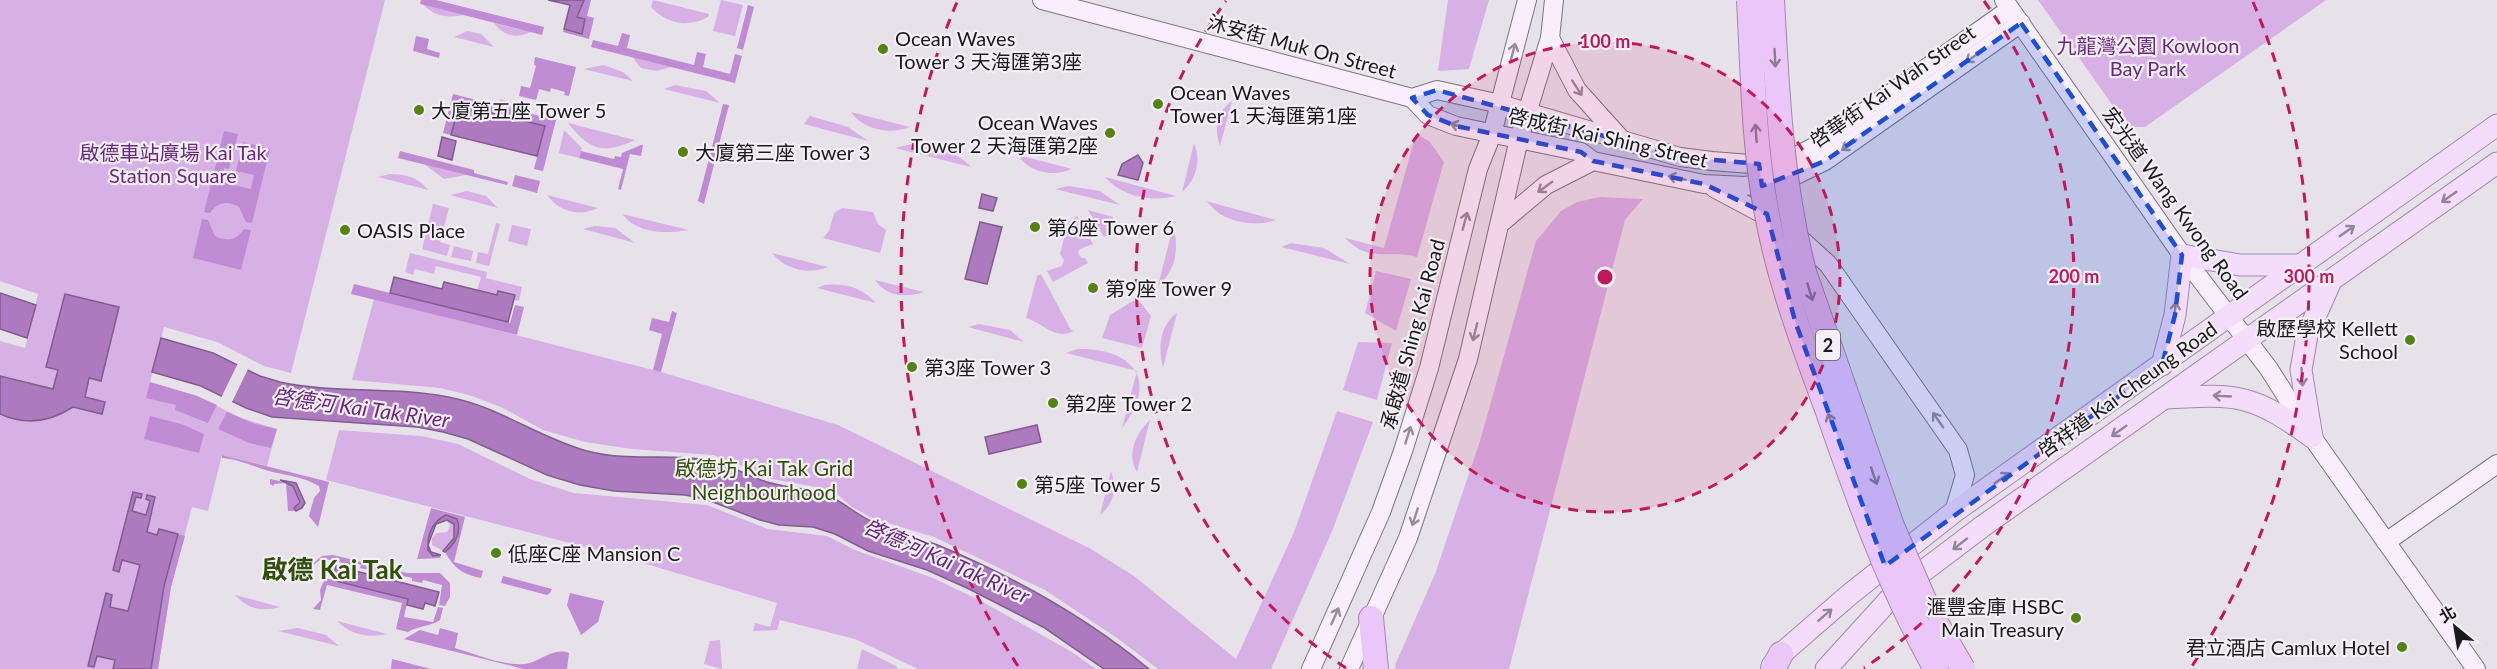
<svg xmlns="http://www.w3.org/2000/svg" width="2497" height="669" font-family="Lato,'Noto Sans TC',sans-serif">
<rect width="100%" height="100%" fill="#e7e2e9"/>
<g fill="#d7b1e5">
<polygon points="0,0 385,0 291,373 264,366 217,342 164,327 150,382 197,396 241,418 277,429 267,466 222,455 208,511 192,507 171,587 158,669 0,669 0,341 25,348 38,294 0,281"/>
<path d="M 653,0 L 709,14 L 708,17 C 687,28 667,24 651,7 Z"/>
<polygon points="721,0 743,5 735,36 713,31"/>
<polygon points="1448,0 1489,0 1469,69 1438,71"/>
<polygon points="2038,0 2326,0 2145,127 2128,127"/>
<path d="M 424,5 L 464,15 C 449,18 434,17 424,5 Z"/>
<path d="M 494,23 L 531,32 C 516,39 503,36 494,23 Z"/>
<polygon points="467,31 481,34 494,47 454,37"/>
<polygon points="632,57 671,67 657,71 641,68"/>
<polygon points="604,65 623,72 633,81 583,69"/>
<polygon points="675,85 706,91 720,103 664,89"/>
<polygon points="500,99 527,106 525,112 498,106"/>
<path d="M 1232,101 L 1220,146 C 1214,128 1216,113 1232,101 Z"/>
<path d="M 851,112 L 910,127 C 890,135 863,130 851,112 Z"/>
<polygon points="810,116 848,127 868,141 804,124"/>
<path d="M 568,123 L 635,140 C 603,155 589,150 568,123 Z"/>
<polygon points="564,130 582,148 579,158 559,153"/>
<path d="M 1416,134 L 1429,141 L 1444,162 L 1417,257 C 1388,249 1370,264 1345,238 L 1384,248 Z"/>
<path d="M 1194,143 C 1201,160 1197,179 1182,192 Z"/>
<path d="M 912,144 C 933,145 956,151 971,167 L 895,148 Z"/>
<path d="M 1018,155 L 1072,169 C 1053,177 1029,173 1018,155 Z"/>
<polygon points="424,164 466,175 444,179"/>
<path d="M 390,174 C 406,174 418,177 428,190 L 378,177 Z"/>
<path d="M 1105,177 L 1176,196 C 1151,202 1122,197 1105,177 Z"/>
<polygon points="1069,186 1100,191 1120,205 1055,189"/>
<polygon points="467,191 486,196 498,208 450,195"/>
<path d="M 547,195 L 598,208 C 580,217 559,212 547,195 Z"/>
<polygon points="1600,197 1643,199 1625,220 1509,669 1396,669 1395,665 1435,574 1480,441 1536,241 1561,211 1577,202"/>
<path d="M 1206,201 L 1276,220 C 1258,226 1237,224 1220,214 C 1214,210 1211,205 1206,201 Z"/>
<polygon points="433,204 449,208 440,242 450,245 447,256 422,249"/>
<polygon points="842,208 873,212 878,224 886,230 880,253 823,238 829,231 834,213"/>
<polygon points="1088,210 1113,217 1112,233 1104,237"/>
<path d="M 622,214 L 689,230 C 665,234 638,234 622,214 Z"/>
<polygon points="1077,216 1093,244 1080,249 1078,252 1081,258 1085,258 1088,263 1053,282 1047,271 1062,266 1064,260 1060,254 1068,222"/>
<polygon points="496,223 500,224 489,266 476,263 478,252 488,254"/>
<polygon points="512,225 531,229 527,246 508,241"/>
<polygon points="595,226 615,228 635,243 583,229"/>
<path d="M 1173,227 C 1180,249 1175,271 1158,286 Z"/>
<polygon points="1291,243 1324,248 1350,264 1281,247"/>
<polygon points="454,246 473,251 471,261 451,257"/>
<polygon points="410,253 487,272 486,278 522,287 519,301 514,300 515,296 498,291 497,296 477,291 481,277 436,266 434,274 415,269 413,275 405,272"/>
<path d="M 772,253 L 828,267 C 808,275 786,270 772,253 Z"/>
<polygon points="1376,271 1411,279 1396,331 1365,313"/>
<path d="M 1041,274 L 1071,330 L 1074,331 C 1054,341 1044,323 1026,318 L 1037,276 Z"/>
<path d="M 875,280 L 924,292 C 905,298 887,297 875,280 Z"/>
<path d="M 824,285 C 846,283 861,287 876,303 L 817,288 Z"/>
<polygon points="374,299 661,372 838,425 1091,549 1134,576 1236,659 1294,532 1337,411 1373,422 1333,529 1271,669 1158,669 1117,638 1045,590 934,537 874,519 852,507 832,490 761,477 745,467 713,455 631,449 585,442 543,430 503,408 469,395 440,388 352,380"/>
<polygon points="1133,301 1141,303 1151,316 1142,348 1102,338 1110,315"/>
<path d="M 1177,313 L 1163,368 C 1158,348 1159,326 1177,313 Z"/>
<polygon points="979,324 1010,330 1024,342 968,327"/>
<polygon points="1358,342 1392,343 1377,400 1343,390"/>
<path d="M 1078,349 C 1133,348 1160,381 1122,428 L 1137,371 L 1066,353 Z"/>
<path d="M 1150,420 L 1137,472 C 1126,454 1136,433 1150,420 Z"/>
<polygon points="339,430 421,436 458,444 530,479 574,493 707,505 768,529 827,536 855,550 933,578 981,601 1072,652 1096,669 918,669 855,639 780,620 777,630 753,631 755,623 770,627 777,603 616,555 326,480"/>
<path d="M 1111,471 C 1117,487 1114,504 1100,515 Z"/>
<polygon points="447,520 454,524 454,538 443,551 432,545 432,538 437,533 447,532 450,526"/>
<path d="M 235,595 L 280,607 C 263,612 247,609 235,595 Z"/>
<path d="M 337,621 L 387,634 C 368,638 351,635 337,621 Z"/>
<polygon points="298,628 326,635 339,646 278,631"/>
<polygon points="720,640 722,669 704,664 710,641"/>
<polygon points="862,649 896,666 898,669 857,669"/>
</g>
<g fill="#bf8bd2">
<polygon points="421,0 436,0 544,27 542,35 420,4"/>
<polygon points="584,0 591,0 587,16 594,18 589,39 563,32 564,29 582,34 585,19 577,17"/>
<polygon points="748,5 754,7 743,50 737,48"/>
<polygon points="622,33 630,35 627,48 694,65 697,52 706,54 703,67 730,74 735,54 742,56 735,83 591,47 593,40 618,46"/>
<polygon points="416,36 429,39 427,49 440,53 439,58 413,51"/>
<polygon points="535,57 576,67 569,96 564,95 565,92 551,88 550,92 539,89 536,100 519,96 521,86 530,88 536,66 534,65"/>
<polygon points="453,94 556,120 543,171 534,169 545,127 459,105 451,135 443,133"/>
<polygon points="723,104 729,105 704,204 698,201"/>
<path d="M 224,131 L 238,134 L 229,169 L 224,168 L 221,182 L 251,189 L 254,175 L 236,171 L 243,142 L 270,149 L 252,223 L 246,222 L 239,207 C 228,200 217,202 210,213 L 204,212 Z"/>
<polygon points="641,145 643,145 641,156 630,154 621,190 618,189 623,169 579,158 581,151 614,159 615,156 621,157 622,153"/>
<polygon points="400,151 474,170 474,173 508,182 507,185 398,158"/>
<polygon points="515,175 540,181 537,193 512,186"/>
<path d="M 202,219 L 208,220 L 215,236 C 227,242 237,240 244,229 L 251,230 L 241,270 L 193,258 Z"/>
<polygon points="354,284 510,323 515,305 524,307 517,335 351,294"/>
<polygon points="672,311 677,313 661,372 653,370 662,334 649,330 652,318 669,322"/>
<polygon points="150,382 197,396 217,405 208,423 175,410 176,405 146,398"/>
<polygon points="227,412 255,424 277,429 271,448 249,443 218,429"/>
<polygon points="150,416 184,425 204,434 199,453 144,439"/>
<path d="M 222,455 L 329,482 L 318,527 L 309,516 L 314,498 L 320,491 L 319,486 C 301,475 283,476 262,469 C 248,464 236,459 222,458 Z"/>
<polygon points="270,479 292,484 300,500 295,508 296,511 288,511 286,483 274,484 274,486 270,484"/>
<path d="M 431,508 L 465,517 L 454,562 L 483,571 L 481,578 C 462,574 454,568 445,552 L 453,544 L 459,527 L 446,515 C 432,522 428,535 428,550 L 437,556 L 441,555 L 440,558 L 417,559 Z"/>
<polygon points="178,534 185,536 171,587 158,669 151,669 164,586"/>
<path d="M 333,555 L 407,573 L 440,573 L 450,583 L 450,597 L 445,606 L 439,605 L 442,585 L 423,580 L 422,583 L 412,581 L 412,578 L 403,576 L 402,578 L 394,576 L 395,573 L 386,571 L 385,574 L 369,567 L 368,570 L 360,568 L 361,565 L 352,562 L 350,565 C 340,563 325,555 316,563 C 311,567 311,570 304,571 L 295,559 L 309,567 L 322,556 Z"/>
<polygon points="503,576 552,589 550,593 547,595 501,583"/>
<path d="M 325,578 L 408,599 L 404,617 L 433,622 L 438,607 L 443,608 L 440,620 C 430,627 420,625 408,632 L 396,629 L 402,603 L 327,585 L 320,610 L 313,609 L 321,600 L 320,590 Z"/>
<polygon points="570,593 604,601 598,622 581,635 567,605"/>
<path d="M 440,628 L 458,633 L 455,648 C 475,654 503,666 525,664 C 541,662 552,647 569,653 L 567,669 L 524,669 L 404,639 L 420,630 L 438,635 Z"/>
<polygon points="392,659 431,669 432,669 391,669"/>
</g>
<g fill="#ad7abf" stroke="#815d8e" stroke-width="1.5">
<polygon points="548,0 584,0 577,17 585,19 582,34 564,29 570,5"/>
<polygon points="459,105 545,126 537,156 451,135"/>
<polygon points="442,137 456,141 452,160 438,156"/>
<polygon points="1138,155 1143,163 1138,180 1118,175 1122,164"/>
<polygon points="982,194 997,198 993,211 979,208"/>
<polygon points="980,222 1002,227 987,284 965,279"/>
<polygon points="394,277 442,289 444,282 497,295 498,291 515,295 508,322 390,293"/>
<polygon points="0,293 36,305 27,338 0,329"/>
<path d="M 65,294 L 119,307 L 101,381 L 89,378 L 85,397 L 105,402 L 102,414 L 73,407 C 50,422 26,426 0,414 L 0,376 L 53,389 L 58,370 L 46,367 Z"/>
<path d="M 161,338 L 213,353 L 260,376 L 280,382 C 335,394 393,386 448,397 C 498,406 539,438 587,451 C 628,462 668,453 708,460 C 727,463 743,474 761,480 C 784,489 811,487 833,498 C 847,505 859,516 873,522 C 895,532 918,537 940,546 C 1014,577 1086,617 1149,669 L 1104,669 L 1043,627 L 969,589 L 927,570 L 868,551 L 835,534 L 813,527 L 779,525 L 760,520 L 705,499 L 685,495 L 614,491 L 580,485 L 547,475 L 468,439 L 443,432 L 417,427 L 272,417 L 246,408 L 201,386 L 152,372 Z"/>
<polygon points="1037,425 1041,442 989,454 985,437"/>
<polygon points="280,480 296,483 305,503 302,508 296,511 294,508 300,502 293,486"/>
<polygon points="133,492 142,494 141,498 136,497 132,511 146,515 150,501 146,499 147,495 155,497 147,532 157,535 159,529 178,534 164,586 151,669 113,669 115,660 97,656 94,667 88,666 106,593 112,595 110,607 128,611 140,565 122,560 119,572 113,570"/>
<path d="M 446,515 L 457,519 C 462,532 455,544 445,552 L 443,551 L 454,538 L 454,524 L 447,520 L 436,524 L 428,545 L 431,552 L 441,555 L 433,556 L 428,550 C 427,535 432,522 446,515 Z"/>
<polygon points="336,566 439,592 435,606 425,603 423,609 407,605 408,599 332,580"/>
</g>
<polygon fill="#e7e2e9" points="239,361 249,367 231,404 221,398"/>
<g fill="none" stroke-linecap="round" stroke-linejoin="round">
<g stroke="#7b767c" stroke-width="20">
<g id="secondary">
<polyline points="1042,0 1412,98 1437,90 1500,104 1680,157 1712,161 1763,165 1784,162 1816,146 2010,9"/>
<polyline points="2004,0 2182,255 2269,369 2312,437 2476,669"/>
<polyline points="1550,38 1577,90 1621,139"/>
<polyline points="1412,98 1428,115 1456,126 1581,152 1593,161 1704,184 1745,186 1786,180 1825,161 2021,23"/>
<polyline points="1714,188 1787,227 1828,264 1958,450 1965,475 1954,512"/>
<polyline points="1502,222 1546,185 1593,161"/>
<polyline points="2386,542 2497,464"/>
<polyline points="1311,669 1381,512 1403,451 1429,368 1478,169 1492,134 1527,0"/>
<polyline points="1349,669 1408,538 1468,359 1519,139 1550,38 1554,0"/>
</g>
</g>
<g stroke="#a289ac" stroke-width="23">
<g id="primary">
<polyline points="2162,365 2175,315 2182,255 2240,265 2299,265"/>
<path d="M 2167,398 C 2239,394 2252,394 2312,437"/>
<polyline points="2312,437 2301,370 2307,335 2330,283"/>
<polyline points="1772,666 1781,654 1849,595 1954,512 2497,125"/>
<polyline points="1826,669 1897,591 1983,526 2497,163"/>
</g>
</g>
<g stroke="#a289ac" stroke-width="26">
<g id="highway">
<polyline points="1371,618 1376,669"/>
<polyline points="1773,669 1781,654"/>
</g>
</g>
<use href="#secondary" stroke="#f9eefd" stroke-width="18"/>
<use href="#primary" stroke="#f3ddfb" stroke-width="21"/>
<use href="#highway" stroke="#ebc6f9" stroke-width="24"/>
<g stroke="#a289ac" stroke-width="26" stroke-linecap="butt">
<g id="highway-bridge">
<path d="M 1749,0 C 1753,70 1753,140 1766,209 C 1778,278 1803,344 1827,409 C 1858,498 1889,586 1936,669"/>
<path d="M 1772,0 C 1777,92 1781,182 1804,272 L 1892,526 L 1928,609 L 1963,669"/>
</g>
</g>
<use href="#highway-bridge" stroke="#ebc6f9" stroke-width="24"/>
</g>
<defs><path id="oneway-shaft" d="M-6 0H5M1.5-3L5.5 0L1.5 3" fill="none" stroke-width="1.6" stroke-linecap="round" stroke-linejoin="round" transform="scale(1.5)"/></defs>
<g stroke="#958e98">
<use href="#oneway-shaft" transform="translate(1513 52) rotate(-75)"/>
<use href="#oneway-shaft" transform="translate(1973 57) rotate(145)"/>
<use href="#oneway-shaft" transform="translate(1577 88) rotate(57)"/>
<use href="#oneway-shaft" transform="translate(1459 126) rotate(-165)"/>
<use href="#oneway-shaft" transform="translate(1849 145) rotate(145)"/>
<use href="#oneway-shaft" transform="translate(1677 178) rotate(-168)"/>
<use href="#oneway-shaft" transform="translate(1545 187) rotate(144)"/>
<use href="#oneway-shaft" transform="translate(1465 221) rotate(-75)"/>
<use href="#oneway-shaft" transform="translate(1475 332) rotate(104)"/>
<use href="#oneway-shaft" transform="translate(1938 420) rotate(-125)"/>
<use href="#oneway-shaft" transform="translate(1408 435) rotate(-73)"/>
<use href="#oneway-shaft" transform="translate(1415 517) rotate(108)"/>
<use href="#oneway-shaft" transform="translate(1335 616) rotate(-66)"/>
</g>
<g stroke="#8d7896">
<use href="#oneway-shaft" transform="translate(1775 58) rotate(87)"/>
<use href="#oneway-shaft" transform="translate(1756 133) rotate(-94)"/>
<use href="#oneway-shaft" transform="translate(1810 292) rotate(73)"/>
<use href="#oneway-shaft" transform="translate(1831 422) rotate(-110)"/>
<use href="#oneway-shaft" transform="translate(1874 476) rotate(71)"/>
</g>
<g stroke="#928597">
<use href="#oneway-shaft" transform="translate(2449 197) rotate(145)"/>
<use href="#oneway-shaft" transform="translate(2347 231) rotate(-35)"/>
<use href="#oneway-shaft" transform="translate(2175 311) rotate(-83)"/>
<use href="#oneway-shaft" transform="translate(2302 377) rotate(87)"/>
<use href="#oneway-shaft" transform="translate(2222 396) rotate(-177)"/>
<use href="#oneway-shaft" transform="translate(2119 431) rotate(145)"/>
<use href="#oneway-shaft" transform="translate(2002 478) rotate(-35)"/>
<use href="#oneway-shaft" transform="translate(1960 544) rotate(142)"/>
<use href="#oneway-shaft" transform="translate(1825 615) rotate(-41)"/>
</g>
<path fill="#1d4ed8" fill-opacity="0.2" stroke="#1d4ed8" stroke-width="4.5" stroke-dasharray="12 8" stroke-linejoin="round" d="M 2021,23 L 2182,255 L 2175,315 L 2162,365 L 1885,566 L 1795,321 L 1767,214 L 1704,184 L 1593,161 L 1581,152 L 1456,126 L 1428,115 L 1412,98 L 1437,90 L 1680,157 L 1759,164 L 1762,186 L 1825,161 Z"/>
<circle cx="1605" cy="277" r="235" fill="#c2185b" fill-opacity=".12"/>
<g fill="none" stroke="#c2185b" stroke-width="3" stroke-dasharray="10 8">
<circle cx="1605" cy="277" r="235"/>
<path d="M1346 668A469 469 0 0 1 1226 1M1984 1A469 469 0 0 1 1864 668"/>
<path d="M1018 666A704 704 0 0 1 957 2M2253 2A704 704 0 0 1 2192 666"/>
</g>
<g fill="#548312" stroke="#f4eff6" stroke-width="2">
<circle cx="883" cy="49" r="6"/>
<circle cx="1158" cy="104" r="6"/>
<circle cx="419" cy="110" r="6"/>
<circle cx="1110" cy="133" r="6"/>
<circle cx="683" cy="152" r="6"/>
<circle cx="1035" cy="227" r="6"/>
<circle cx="345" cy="230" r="6"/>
<circle cx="1093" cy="288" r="6"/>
<circle cx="2410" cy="340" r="6"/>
<circle cx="912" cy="367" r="6"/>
<circle cx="1053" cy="403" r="6"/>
<circle cx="1022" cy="484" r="6"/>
<circle cx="496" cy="553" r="6"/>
<circle cx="2076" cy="618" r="6"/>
<circle cx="2402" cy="647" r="6"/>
</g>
<g text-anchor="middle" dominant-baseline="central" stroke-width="4.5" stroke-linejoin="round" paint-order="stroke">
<rect fill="#f4eff6" stroke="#5c595d" stroke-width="1.5" x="1816" y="330" width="24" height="30" rx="4.5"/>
<g font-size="18" font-weight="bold" fill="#1b191c">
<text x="1828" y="345">2</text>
</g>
<g font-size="20" fill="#1b191c" stroke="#f4eff6" text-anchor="start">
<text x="895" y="38">Ocean Waves<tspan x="895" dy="23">Tower 3 天海匯第3座</tspan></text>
<text x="1170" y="92">Ocean Waves<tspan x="1170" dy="23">Tower 1 天海匯第1座</tspan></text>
<text x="431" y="110">大廈第五座 Tower 5</text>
<text x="1098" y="122" text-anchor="end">Ocean Waves<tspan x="1098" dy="23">Tower 2 天海匯第2座</tspan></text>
<text x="695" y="152">大廈第三座 Tower 3</text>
<text x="1047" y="227">第6座 Tower 6</text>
<text x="357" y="230">OASIS Place</text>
<text x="1105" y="288">第9座 Tower 9</text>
<text x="2398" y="328" text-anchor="end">啟歷學校 Kellett<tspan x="2398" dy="23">School</tspan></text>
<text x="924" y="367">第3座 Tower 3</text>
<text x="1065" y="403">第2座 Tower 2</text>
<text x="1034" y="484">第5座 Tower 5</text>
<text x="508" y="553">低座C座 Mansion C</text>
<text x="2064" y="606" text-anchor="end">滙豐金庫 HSBC<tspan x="2064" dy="23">Main Treasury</tspan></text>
<text x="2390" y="647" text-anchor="end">君立酒店 Camlux Hotel</text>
</g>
<g font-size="20" fill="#69297e" stroke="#f4eff6">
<text x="2148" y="45">九龍灣公園 Kowloon<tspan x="2148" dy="23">Bay Park</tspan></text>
<text x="173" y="152">啟德車站廣場 Kai Tak<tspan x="173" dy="23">Station Square</tspan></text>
</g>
<g font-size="20" fill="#1b191c" stroke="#f4eff6">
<text transform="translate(1302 46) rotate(15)">沐安街 Muk On Street</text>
<text transform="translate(1892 86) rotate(-35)">啓華街 Kai Wah Street</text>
<text transform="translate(1608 137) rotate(13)">啓成街 Kai Shing Street</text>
<text transform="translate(2176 203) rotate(54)">宏光道 Wang Kwong Road</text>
<text transform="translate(1412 334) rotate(-75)">承啟道 Shing Kai Road</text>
<text transform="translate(2127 389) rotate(-36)">啓祥道 Kai Cheung Road</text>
</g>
<g font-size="21" font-style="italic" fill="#66277b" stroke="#f4eff6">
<text transform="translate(361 407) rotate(8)">啓德河 Kai Tak River</text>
<text transform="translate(947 560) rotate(24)">啓德河 Kai Tak River</text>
</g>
<g font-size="21" fill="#314f09" stroke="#f4eff6">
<text x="764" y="467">啟德坊 Kai Tak Grid<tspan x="764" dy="24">Neighbourhood</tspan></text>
</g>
<g font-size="26" font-weight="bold" fill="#314f09" stroke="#f4eff6">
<text x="332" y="569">啟德 Kai Tak</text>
</g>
</g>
<circle cx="1605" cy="277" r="9" fill="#c2185b" stroke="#f4eff6" stroke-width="3"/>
<g font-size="18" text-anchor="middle" font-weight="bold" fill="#c2185b" stroke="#f4eff6" stroke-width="4.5" stroke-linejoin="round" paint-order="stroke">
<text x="1605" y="48">100 m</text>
<text x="2074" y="283">200 m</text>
<text x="2309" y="283">300 m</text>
</g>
<g transform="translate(2455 627) rotate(330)" stroke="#f4eff6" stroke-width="4.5" paint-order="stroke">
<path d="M0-4.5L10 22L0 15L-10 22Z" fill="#1b191c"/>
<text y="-9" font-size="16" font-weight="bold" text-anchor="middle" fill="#1b191c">北</text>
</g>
</svg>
